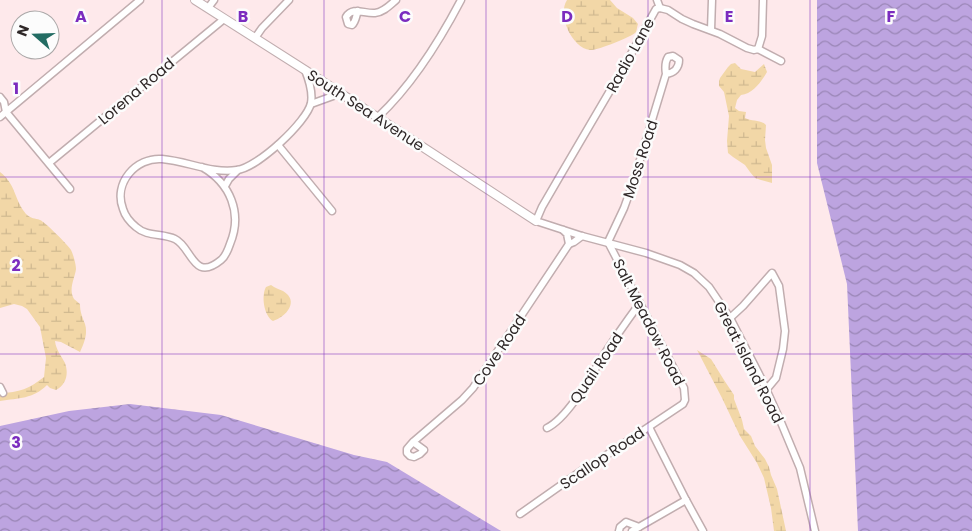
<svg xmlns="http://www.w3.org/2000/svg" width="972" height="531" font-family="Poppins,sans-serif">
<defs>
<pattern id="wetland-marsh" width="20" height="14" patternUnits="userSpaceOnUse" patternTransform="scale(1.25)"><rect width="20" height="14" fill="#f2d7a7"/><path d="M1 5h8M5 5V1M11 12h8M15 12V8" fill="none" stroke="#d0b990"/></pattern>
<pattern id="water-waves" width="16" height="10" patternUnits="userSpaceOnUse" patternTransform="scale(1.25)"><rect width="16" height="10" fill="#bda4e0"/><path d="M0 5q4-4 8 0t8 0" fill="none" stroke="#9a86b6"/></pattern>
</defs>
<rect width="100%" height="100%" fill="#fee9eb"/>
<g fill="url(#wetland-marsh)">
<path d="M 567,0 L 610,0 L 617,8 L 633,18 L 638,24 C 637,27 637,29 636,32 C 632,37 596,51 590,50 C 572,48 557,15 567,0 Z"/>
<path d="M 735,63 L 741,69 L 755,72 L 764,64 L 767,72 C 761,82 753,94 741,95 L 737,100 L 735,108 L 739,111 L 746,112 L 745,118 C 752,122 760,119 766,125 L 765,140 L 766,148 L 772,165 L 772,183 L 761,180 L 755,178 L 750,172 L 745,165 L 733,157 L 728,153 L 727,141 L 729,116 L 724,92 L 719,86 L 719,81 L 720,78 L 728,67 L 731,64 Z"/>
<path d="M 0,172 C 16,184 14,200 26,214 C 31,219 35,218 40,220 C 45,222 68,245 71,250 C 73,254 76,264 76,269 C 75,278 68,289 74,299 C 76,301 78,302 80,304 C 80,312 82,316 85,324 C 88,334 84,343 80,352 L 61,342 L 55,341 C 56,350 61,355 65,363 C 69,374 66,385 56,390 L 50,388 L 47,385 C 33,399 19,398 0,401 L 0,393 C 19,393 30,388 44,377 L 46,358 L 40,327 L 27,309 L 22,306 L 14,304 L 0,308 Z"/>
<path d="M 271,285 C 275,288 279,289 283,291 C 300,301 286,317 273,321 C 264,316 261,296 266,287 Z"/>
<polygon points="697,350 711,359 724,380 734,395 734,399 742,420 744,429 751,436 755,446 765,459 769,467 771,475 777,489 786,531 774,531 771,508 764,478 757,463 740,436 722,398"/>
</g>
<g fill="url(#water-waves)">
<polygon points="817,0 972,0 972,531 858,531 847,284 817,163"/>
<polygon points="130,404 221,415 354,455 387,462 501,531 0,531 0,426 69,411"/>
</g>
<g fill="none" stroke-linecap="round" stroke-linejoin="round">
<g stroke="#c1adaf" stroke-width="9">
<g id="minor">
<polyline points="657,0 660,8"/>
<polyline points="208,8 214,0"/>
<path d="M 358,11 C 356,15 356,22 352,25 L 348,24 L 346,17 C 353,6 364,14 375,13 C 384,12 390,5 396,0"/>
<polyline points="711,30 712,0"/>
<polyline points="255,38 262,28 289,0"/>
<polyline points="758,49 762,36 763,0"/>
<polyline points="781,61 758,49 754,50 747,48 720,34 693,24 682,19 668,10 660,8 656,9 621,72 560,176 542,207 536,221 582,236 646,253 680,265 694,273 709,287 730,318 762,380 780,420 800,468 815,531"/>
<polyline points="0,97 4,102 6,112"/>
<polyline points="311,104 333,96 339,92"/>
<polyline points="6,112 70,189"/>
<polyline points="0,117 140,0"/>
<path d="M 378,117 C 413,84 439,42 461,0"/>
<polyline points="278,145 332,211"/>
<polyline points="49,163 224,19"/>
<path d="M 202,167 C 230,183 243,213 230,244 C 228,250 226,256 221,260 C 193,283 192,247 175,239 C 163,233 147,237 136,227 C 130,222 125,216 123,209 C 113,183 136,157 162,159 C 187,161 212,174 237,170 C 257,168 307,122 311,103 C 313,92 309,80 305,70"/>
<polyline points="225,186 229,179 238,170"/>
<polyline points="569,244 574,242 582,236"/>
<polyline points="730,318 743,306 772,273 779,286 785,331 783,349 776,378 766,390"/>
<polyline points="0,387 3,393"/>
<polyline points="649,427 686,500 703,531"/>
<path d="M 547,428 C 567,418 588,381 600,361 C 612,342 626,322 640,303"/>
<polyline points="413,442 424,450 420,454 414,457 410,456 407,453 407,449 413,442 462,400 473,388 569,244 567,234 563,230"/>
<path d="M 520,514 L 584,469 L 593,464 L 683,404 L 685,400 L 684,388 L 608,242 L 624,208 L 633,183 L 666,74 C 665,68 665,62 668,57 L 673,56 L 679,60 C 679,68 674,73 666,74"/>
<polyline points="639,527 686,500"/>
<polyline points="619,531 620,527 626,522 639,527 632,531"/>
</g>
</g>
<g stroke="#c1adaf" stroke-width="10">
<polyline id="tertiary" points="195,0 305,70 536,221"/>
</g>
<use href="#minor" stroke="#fff" stroke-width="6"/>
<use href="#tertiary" stroke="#fff" stroke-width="8"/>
</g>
<path fill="none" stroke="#7b2cbf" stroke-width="1" stroke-opacity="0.55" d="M 162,0 L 162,531M 324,0 L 324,531M 486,0 L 486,531M 648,0 L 648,531M 810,0 L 810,531M 0,177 L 972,177M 0,354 L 972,354"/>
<g text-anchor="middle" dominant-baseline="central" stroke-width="5" stroke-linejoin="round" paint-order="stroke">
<g font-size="15" fill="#2e2727" stroke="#fcfcfc">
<text transform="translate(630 55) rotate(-61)">Radio Lane</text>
<text transform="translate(136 91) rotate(-40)">Lorena Road</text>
<text transform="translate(366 110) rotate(33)">South Sea Avenue</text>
<text transform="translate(640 159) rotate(-72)">Moss Road</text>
<text transform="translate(649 322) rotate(63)">Salt Meadow Road</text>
<text transform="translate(499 350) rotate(-56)">Cove Road</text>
<text transform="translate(749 362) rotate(63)">Great Island Road</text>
<text transform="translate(596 368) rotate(-56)">Quail Road</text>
<text transform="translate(602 458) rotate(-34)">Scallop Road</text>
</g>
</g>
<g font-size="16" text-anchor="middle" font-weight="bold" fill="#7b2cbf" stroke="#fcfcfc" stroke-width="5" stroke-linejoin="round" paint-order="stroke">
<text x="81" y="22">A</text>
<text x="243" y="22">B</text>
<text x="405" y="22">C</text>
<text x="567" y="22">D</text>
<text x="729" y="22">E</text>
<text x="891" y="22">F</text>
<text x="16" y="94">1</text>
<text x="16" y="271">2</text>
<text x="16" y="448">3</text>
</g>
<g transform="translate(35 35) rotate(290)"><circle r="24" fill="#fcfcfc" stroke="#aaa7a7"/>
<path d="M0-4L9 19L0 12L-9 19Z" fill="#236c63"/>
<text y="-8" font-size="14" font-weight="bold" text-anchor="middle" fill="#2e2727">N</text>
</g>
</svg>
